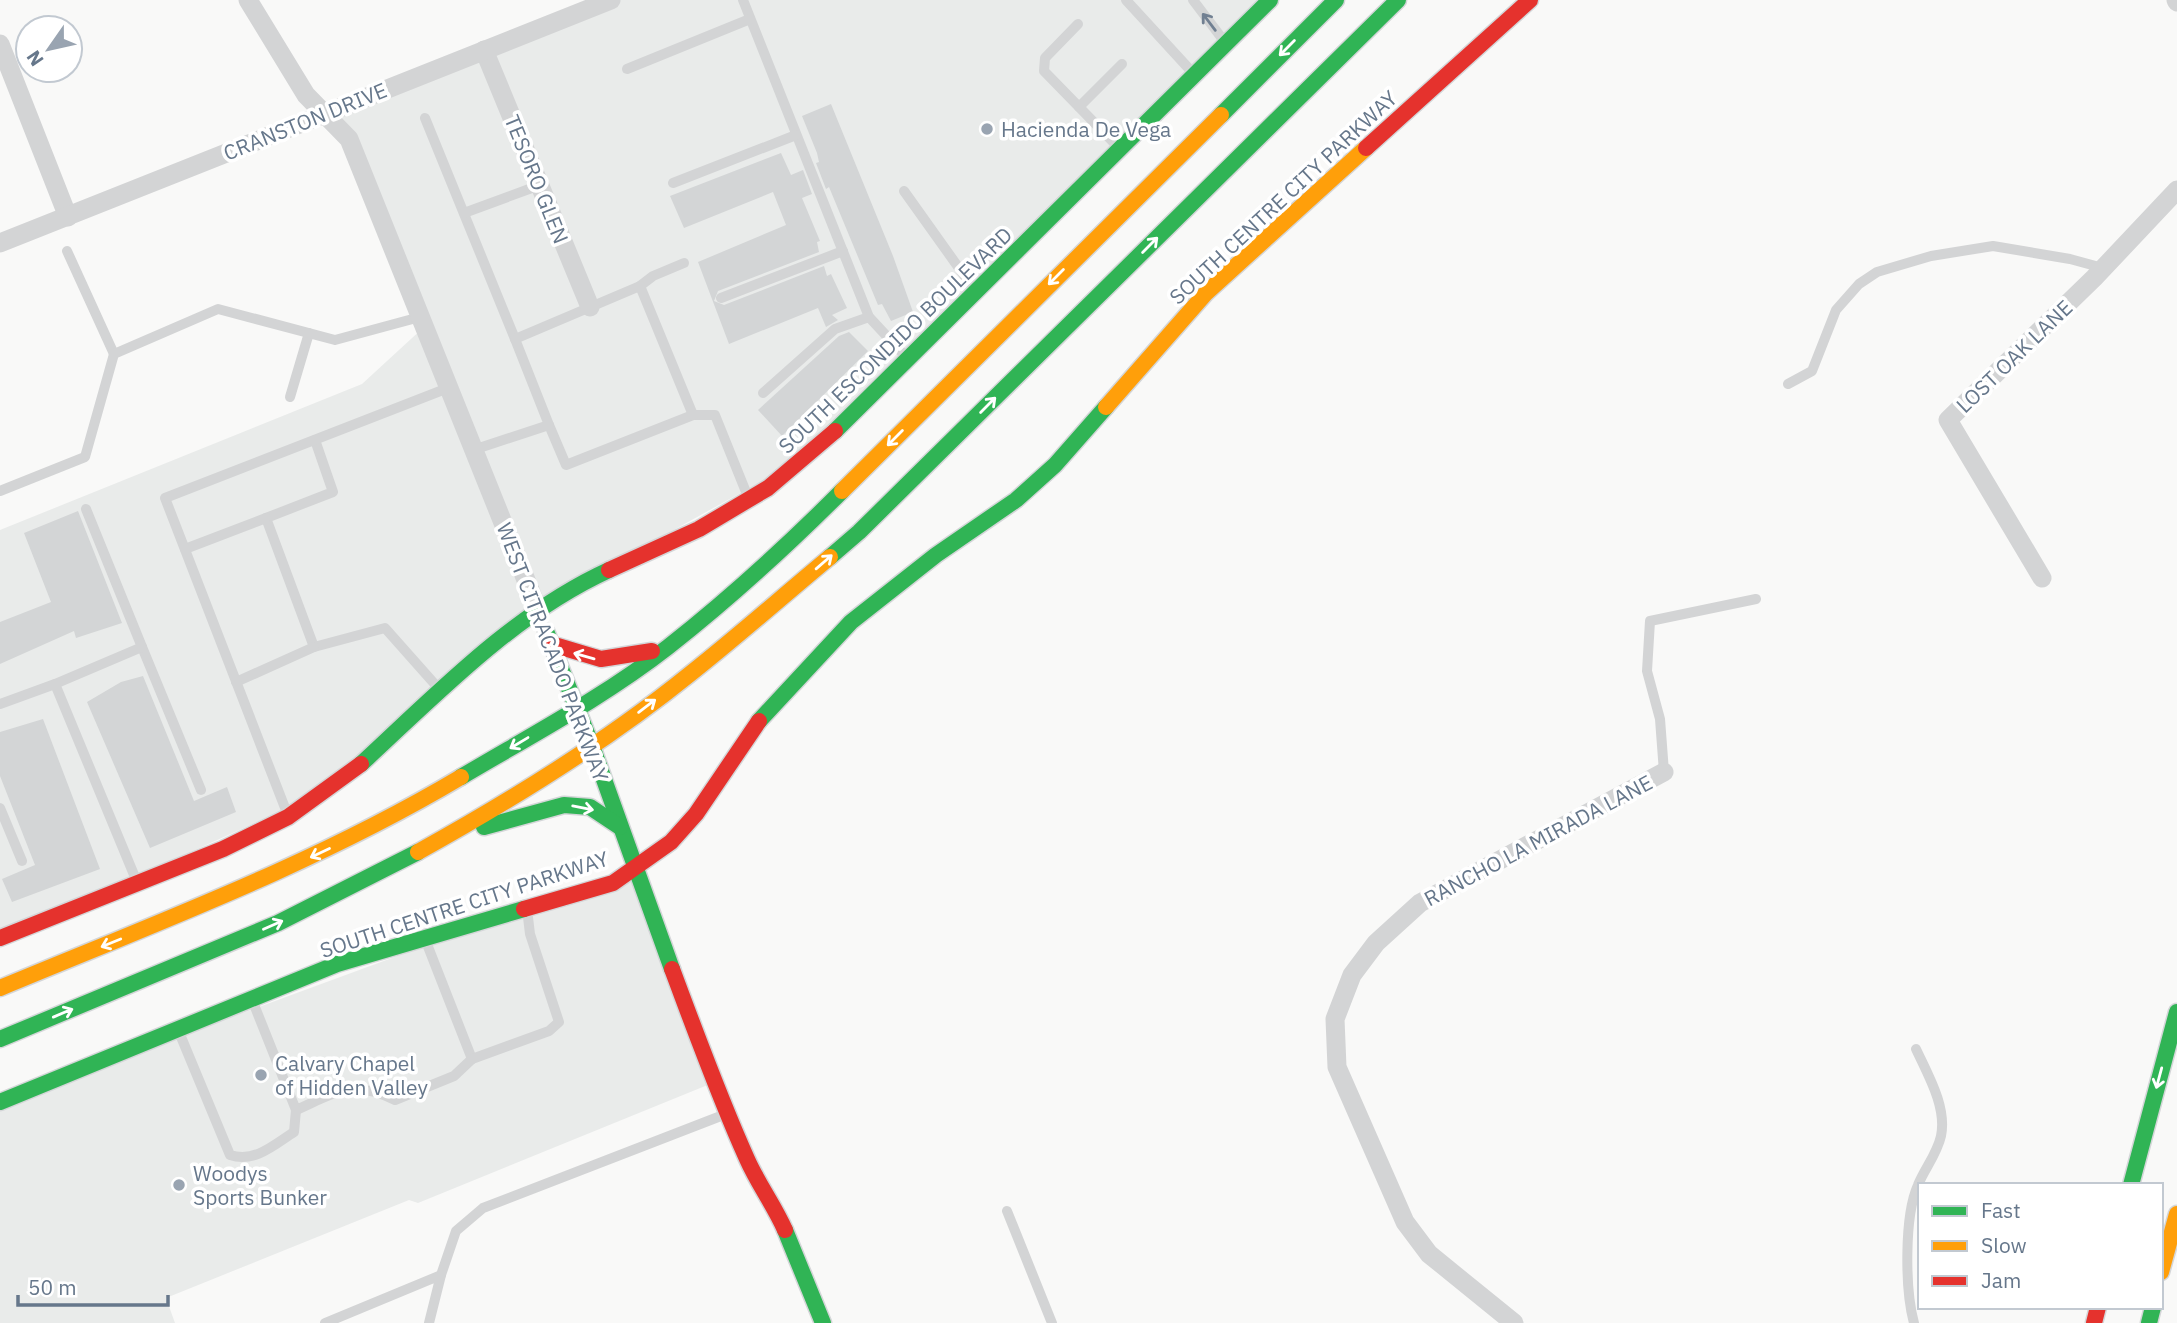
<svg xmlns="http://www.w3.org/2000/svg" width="2177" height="1323" font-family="'IBM Plex Sans',sans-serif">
<rect width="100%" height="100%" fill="#f9f9f8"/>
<g fill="#e9ebea">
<polygon points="611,0 1270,0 811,454 567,589 330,789 0,938 0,530 362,384 424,327 349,139 324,113"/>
<polygon points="634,869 715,1082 418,1203 409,1200 166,1298 175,1323 0,1323 0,1102"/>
</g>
<g fill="#d3d5d6">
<polygon points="831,104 893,256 913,312 891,321 882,304 878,305 829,187 826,189 816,163 819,162 817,153 802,116"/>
<polygon points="781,153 791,175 803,170 812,194 802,198 820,241 817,242 819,252 718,291 714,301 724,305 824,266 827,276 831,274 847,308 832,315 838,320 826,327 818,308 729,344 698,262 786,225 773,192 684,228 670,196"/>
<polygon points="849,332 868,351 782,436 758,410 839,336"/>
<polygon points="78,511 122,623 76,638 74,631 0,664 0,622 51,602 24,533"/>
<polygon points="143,676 194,801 227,787 236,812 150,848 87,702 121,682"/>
<polygon points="43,719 100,869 12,902 2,879 35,865 0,776 0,732"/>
</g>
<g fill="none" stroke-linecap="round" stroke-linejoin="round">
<g stroke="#d4d6d8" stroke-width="19">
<g id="fast">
<polyline points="1221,115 1336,0"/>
<polyline points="835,431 1270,0"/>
<polyline points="830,557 859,532 1398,0"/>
<polyline points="546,631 592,746 672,969"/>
<polyline points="759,721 851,622 936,555 1016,500 1055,465 1106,407"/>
<path d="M 361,764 C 438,693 513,614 609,570"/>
<path d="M 461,777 C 530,736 604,697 668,647 C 729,599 787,546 842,491"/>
<polyline points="484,827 564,805 590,807 620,827"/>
<polyline points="0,1039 278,923 418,852"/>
<polyline points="0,1102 337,964 524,909"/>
<polyline points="2131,1185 2177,1012"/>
<polyline points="785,1230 823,1323"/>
<polyline points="2149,1323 2153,1307"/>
</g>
</g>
<g stroke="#d4d6d8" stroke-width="19">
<g id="slow">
<polyline points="1106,407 1206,293 1366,148"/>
<polyline points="842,491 1221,115"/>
<path d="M 418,852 C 512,800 606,742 690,674 C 738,636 783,596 830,557"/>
<path d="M 0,988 C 156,923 315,864 461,777"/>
<polyline points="2161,1272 2177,1214"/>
</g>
</g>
<g stroke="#d4d6d8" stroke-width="19">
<g id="jam">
<polyline points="1366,148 1530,0"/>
<polyline points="609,570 699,529 768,488 835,431"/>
<polyline points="551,644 601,659 652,651"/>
<polyline points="524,909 613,883 671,842 696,814 759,721"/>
<polyline points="0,938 223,849 288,817 361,764"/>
<path d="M 672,969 C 696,1033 719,1097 747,1159 C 758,1184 774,1205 785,1230"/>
<polyline points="2094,1323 2098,1307"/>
</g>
</g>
<g stroke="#d3d4d5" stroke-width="10">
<polyline points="743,0 869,317 908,359"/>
<polyline points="1126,0 1192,72"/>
<polyline points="1193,0 1224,41"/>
<polyline points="1078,24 1045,58 1044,71 1118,147"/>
<polyline points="627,69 750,19"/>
<polyline points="1079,107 1122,64"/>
<polyline points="425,118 515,339"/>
<polyline points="673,183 796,135"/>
<polyline points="904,191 976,292"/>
<polyline points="464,213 540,185"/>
<polyline points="67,251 114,354"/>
<polyline points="640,286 653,276 684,263"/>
<polyline points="721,298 843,251"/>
<polyline points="1788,384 1812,371 1836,310 1859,284 1877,272 1931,256 1993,246 2070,259 2103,268"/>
<polyline points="763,393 835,329 869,317"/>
<polyline points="290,397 309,333"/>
<polyline points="549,425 566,465 693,415 715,415 748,497"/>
<polyline points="315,440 333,492 266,518 314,647 385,628 440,690"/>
<polyline points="473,450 549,425 515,339 640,286 693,415"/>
<polyline points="0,491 85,457 114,354 218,309 335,340 420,317"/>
<polyline points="185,549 266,518"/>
<polyline points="142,647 201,790"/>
<polyline points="236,682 314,647"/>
<polyline points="55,684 142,647 86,509"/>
<polyline points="0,704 55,684 137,882"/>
<polyline points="1664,772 1660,719 1647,671 1650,621 1756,599"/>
<polyline points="0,808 22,861"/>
<polyline points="287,813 165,498 448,388"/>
<path d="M 253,1002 L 296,1110 C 337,1092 353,1079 395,1100 L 454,1076 L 472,1059 L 425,939"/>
<path d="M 179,1032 L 230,1155 C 255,1163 274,1145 294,1132 L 296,1110"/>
<polyline points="472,1059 549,1031 559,1022 530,934 527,909"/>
<polyline points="1007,1211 1052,1323"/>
<polyline points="441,1275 456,1231 483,1208 726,1114"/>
<polyline points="325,1323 441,1275 429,1323"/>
<path d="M 1914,1323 C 1905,1290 1904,1216 1918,1185 C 1925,1168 1937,1154 1941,1136 C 1947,1107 1928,1075 1916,1049"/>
</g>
<g stroke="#d3d4d5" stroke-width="19">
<polyline points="248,0 306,95 349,139 538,610"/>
<polyline points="2176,0 2177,2"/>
<polyline points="0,44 68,217"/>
<polyline points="484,50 590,307"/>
<polyline points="0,243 611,0"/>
<polyline points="2042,578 1948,420 2094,278 2177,190"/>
<polyline points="1514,1323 1429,1254 1405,1222 1337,1067 1335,1019 1352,975 1376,943 1420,903 1664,772"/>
</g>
<use href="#fast" stroke="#30b455" stroke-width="16"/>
<use href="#slow" stroke="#ff9f0a" stroke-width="16"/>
<use href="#jam" stroke="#e5322d" stroke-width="16"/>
</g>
<defs><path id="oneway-shaft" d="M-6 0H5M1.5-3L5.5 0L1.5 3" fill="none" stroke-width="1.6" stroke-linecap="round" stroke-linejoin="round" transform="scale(1.75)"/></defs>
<use stroke="#718092" href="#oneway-shaft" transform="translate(1209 22) rotate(-127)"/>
<g stroke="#fff">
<use href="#oneway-shaft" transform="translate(1287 48) rotate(135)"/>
<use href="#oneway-shaft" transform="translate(1150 245) rotate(-45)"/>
<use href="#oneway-shaft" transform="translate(1056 277) rotate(135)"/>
<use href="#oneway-shaft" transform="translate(988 405) rotate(-45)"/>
<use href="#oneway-shaft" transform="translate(895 438) rotate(135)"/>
<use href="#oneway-shaft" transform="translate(824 562) rotate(-41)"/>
<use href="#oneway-shaft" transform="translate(584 656) rotate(-164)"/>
<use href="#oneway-shaft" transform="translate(647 706) rotate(-37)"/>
<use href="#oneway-shaft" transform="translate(519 743) rotate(149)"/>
<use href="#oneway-shaft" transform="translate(583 808) rotate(11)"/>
<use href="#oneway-shaft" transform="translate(320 853) rotate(155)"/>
<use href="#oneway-shaft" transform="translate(273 925) rotate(-24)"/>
<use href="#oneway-shaft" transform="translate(111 943) rotate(158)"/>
<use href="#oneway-shaft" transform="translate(63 1013) rotate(-23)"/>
<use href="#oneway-shaft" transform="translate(2159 1078) rotate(105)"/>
</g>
<g fill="#99a4b1" stroke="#fff" stroke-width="2.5">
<circle cx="987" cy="129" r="7"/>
<circle cx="261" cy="1075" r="7"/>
<circle cx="179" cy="1185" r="7"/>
</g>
<g text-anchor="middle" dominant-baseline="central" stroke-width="7" stroke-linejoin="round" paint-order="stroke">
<g font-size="21" fill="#66778b" stroke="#fff">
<text transform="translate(305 121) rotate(-22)">CRANSTON DRIVE</text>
<text transform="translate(537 179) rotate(68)">TESORO GLEN</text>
<text transform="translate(1283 197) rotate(-43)">SOUTH CENTRE CITY PARKWAY</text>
<text transform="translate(895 340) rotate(-44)">SOUTH ESCONDIDO BOULEVARD</text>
<text transform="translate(2014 356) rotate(-44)">LOST OAK LANE</text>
<text transform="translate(553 652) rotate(69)">WEST CITRACADO PARKWAY</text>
<text transform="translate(1538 840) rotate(-28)">RANCHO LA MIRADA LANE</text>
<text transform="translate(464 904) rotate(-18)">SOUTH CENTRE CITY PARKWAY</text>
</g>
<g font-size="21" fill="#66778b" stroke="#fff" text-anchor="start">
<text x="1001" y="129">Hacienda De Vega</text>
<text x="275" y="1063">Calvary Chapel<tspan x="275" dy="24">of Hidden Valley</tspan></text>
<text x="193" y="1173">Woodys<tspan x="193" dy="24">Sports Bunker</tspan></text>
</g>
</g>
<rect x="1918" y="1183" width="245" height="126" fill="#ffffff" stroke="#c2c9d1" stroke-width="2"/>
<rect x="1932" y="1206" width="35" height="10" fill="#30b455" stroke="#c2c9d1" stroke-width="2"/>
<text x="1981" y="1218" font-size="21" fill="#66778b">Fast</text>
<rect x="1932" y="1241" width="35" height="10" fill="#ff9f0a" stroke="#c2c9d1" stroke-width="2"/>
<text x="1981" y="1253" font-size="21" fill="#66778b">Slow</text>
<rect x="1932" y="1276" width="35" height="10" fill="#e5322d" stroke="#c2c9d1" stroke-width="2"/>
<text x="1981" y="1288" font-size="21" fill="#66778b">Jam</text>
<g transform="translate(49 49) rotate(236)"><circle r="33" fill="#ffffff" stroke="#c2c9d1" stroke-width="2"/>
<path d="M0-5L12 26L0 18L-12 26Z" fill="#99a4b1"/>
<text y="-10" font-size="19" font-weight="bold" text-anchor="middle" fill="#66778b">N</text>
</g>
<path d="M18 1295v10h150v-10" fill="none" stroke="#66778b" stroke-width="3.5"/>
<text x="28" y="1295" font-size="21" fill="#66778b" stroke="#ffffff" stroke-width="5" paint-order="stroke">50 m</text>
</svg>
